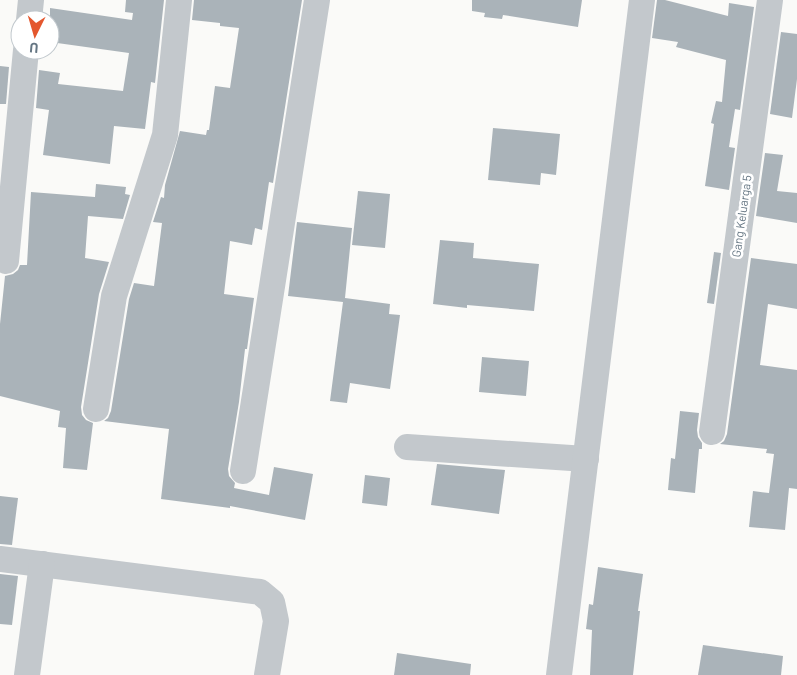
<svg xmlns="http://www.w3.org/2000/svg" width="797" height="675" font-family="Barlow,sans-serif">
<rect width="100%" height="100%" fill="#fafaf8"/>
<g fill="#aab3b9">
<polygon points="126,0 164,0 155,83 151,82 145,129 114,126 110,164 43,155 49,110 36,108 39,70 60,73 58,84 123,91 129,53 50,42 50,8 132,20 133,13 125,12"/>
<polygon points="194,0 302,0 273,183 269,182 262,230 255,228 252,245 230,241 224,294 254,298 247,349 245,349 239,402 228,469 229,476 235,483 234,488 269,495 274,467 313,474 305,520 230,506 230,508 161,499 169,429 104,421 108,418 111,411 129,299 134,283 154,286 162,223 153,222 161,197 164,198 165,185 180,131 206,135 207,130 209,130 215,86 230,88 239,28 220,26 220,23 192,20"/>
<polygon points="472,0 582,0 578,27 503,15 502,19 484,17 485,13 472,11"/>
<polygon points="657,0 665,0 728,16 729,3 754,7 740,110 735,109 729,147 735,148 729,190 705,186 714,124 711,123 716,101 722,102 726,60 676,47 678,42 652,38"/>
<polygon points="781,32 797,34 797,79 792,118 770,114"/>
<polygon points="0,66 9,67 6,104 0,104"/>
<polygon points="493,128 560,134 556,175 541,173 540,185 488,180"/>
<polygon points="765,153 783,155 777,191 797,193 797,223 756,216"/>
<polygon points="96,184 126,187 125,194 130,195 123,219 88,216 85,258 109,262 99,294 81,407 82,415 86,420 93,423 87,470 63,468 66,428 58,427 60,411 0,396 0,324 5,276 13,274 18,270 20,265 27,265 31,192 95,197"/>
<polygon points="358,191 390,194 385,248 352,245"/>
<polygon points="297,222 352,228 345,298 390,304 389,314 400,315 390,389 350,383 347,403 330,401 343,302 288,296"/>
<polygon points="440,240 474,243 473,258 539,264 534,311 467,305 467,308 433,304"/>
<polygon points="714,252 721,253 714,304 707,303"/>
<polygon points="751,258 797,264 797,309 768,304 760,365 797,370 797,489 789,488 785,530 749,527 753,491 769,493 774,454 766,453 767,449 720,444 724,441 727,434"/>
<polygon points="482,357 529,361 526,396 479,392"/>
<polygon points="680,411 699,413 697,430 698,437 702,443 702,449 699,449 695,493 668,490 671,458 675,459"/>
<polygon points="437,464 505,470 499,514 431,505"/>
<polygon points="365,475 390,478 387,506 362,503"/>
<polygon points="0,496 18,498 12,545 0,544"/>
<polygon points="598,567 643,574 638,611 640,611 633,675 590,675 592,630 586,629 589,604 593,605"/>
<polygon points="0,574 18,576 12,625 0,624"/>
<polygon points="703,645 783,656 781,675 698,675"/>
<polygon points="397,653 471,664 470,675 394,675"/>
</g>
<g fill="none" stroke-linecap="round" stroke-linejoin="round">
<g stroke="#c3c8cc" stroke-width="26">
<polyline points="29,20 31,0"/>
<polyline points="6,261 26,50"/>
<polyline points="96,409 114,296 165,135 179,0"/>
<polyline points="712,432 770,0"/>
<polyline points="407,447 586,459"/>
<polyline points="243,471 317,0"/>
<polyline points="0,559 260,592 272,602 276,621 267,675"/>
<polyline points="27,675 42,564"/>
<polyline points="559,675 642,0"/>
</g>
</g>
<g text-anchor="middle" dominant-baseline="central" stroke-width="5" stroke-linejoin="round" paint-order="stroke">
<g font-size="12" fill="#657683" stroke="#fff">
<text transform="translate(741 216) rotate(-82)">Gang Keluarga 5</text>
</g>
</g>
<g transform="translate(35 35) rotate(185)"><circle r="24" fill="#ffffff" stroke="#c1c8cd"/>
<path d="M0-4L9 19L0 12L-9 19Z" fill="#e4572e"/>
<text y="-8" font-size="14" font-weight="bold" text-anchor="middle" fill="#657683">U</text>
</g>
</svg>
